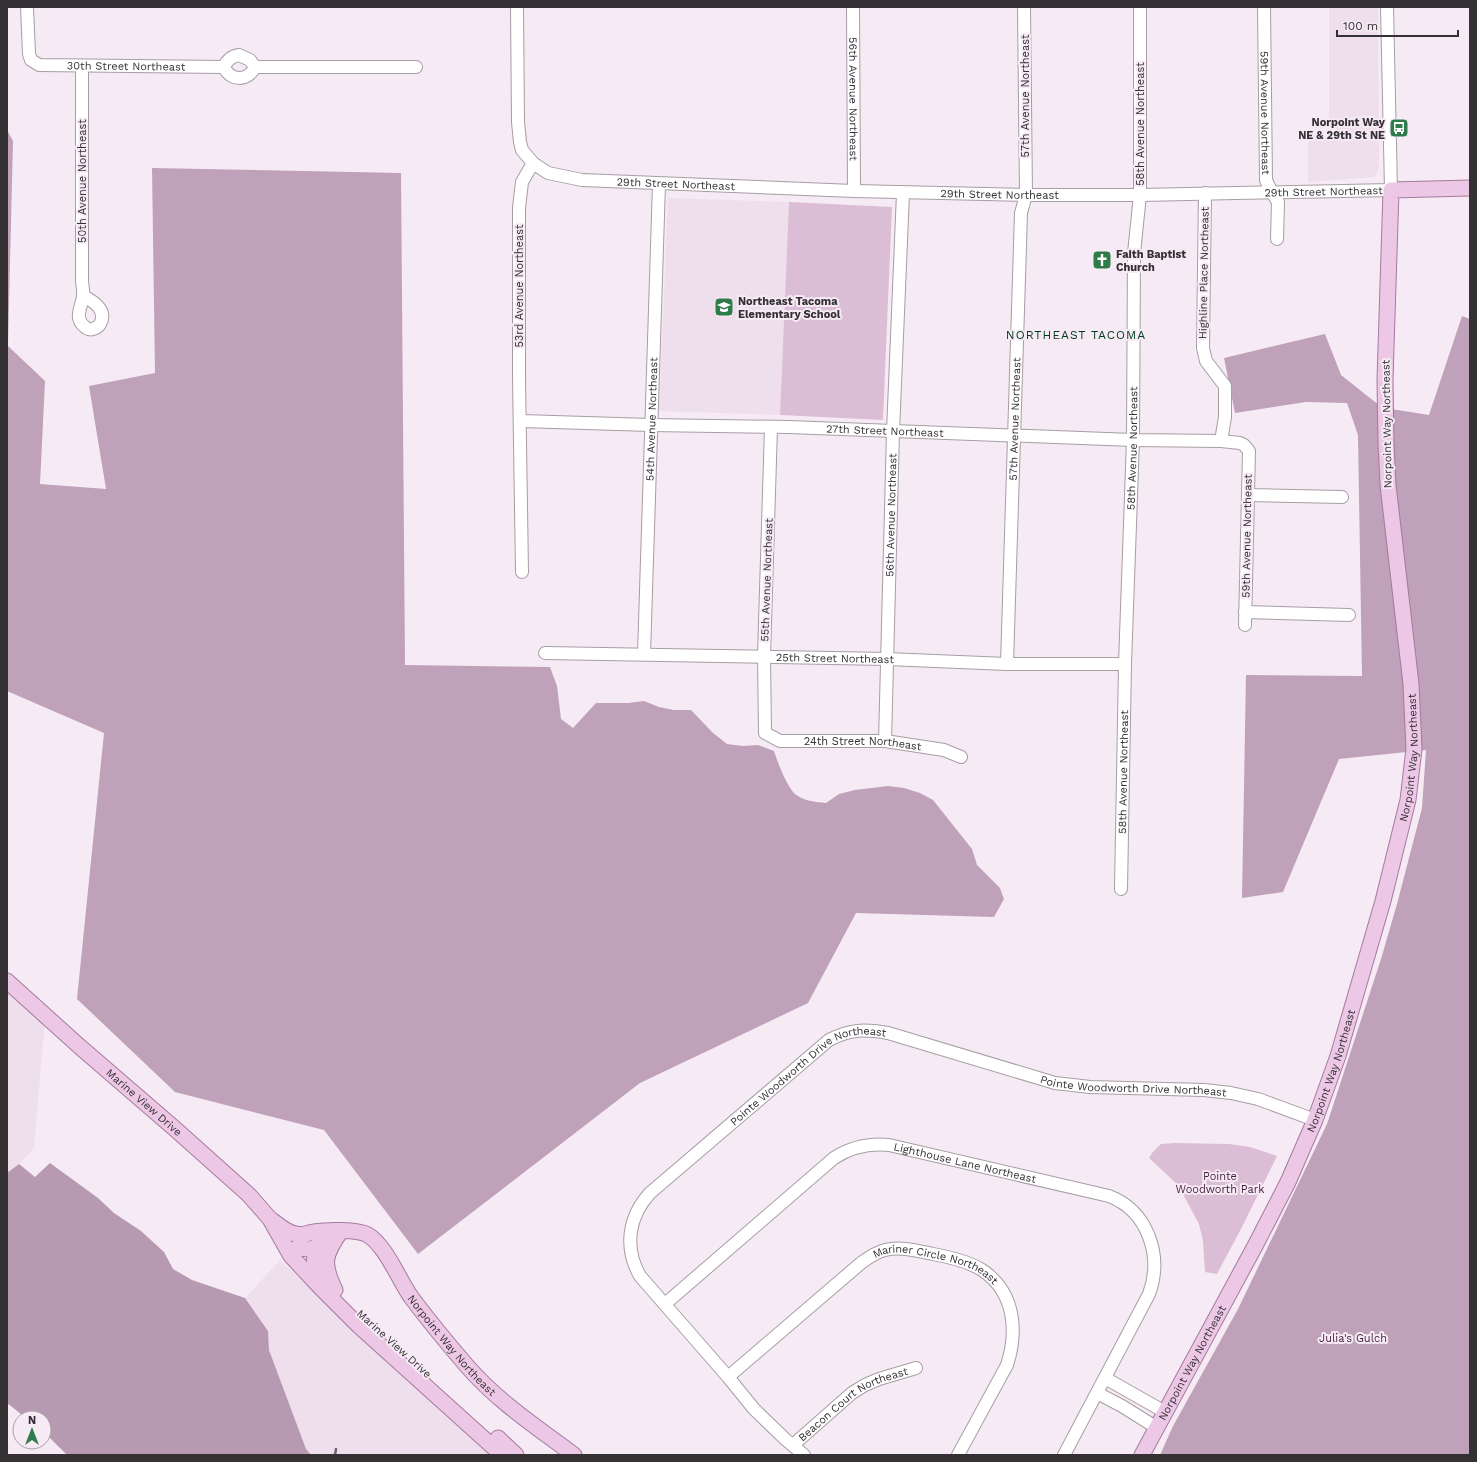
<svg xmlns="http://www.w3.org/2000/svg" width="1477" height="1462" font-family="'Work Sans',sans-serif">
<rect width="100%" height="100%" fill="#f6ebf4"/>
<g fill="#efdeec">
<polygon points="1329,7 1378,7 1379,168 1374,177 1308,182 1308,136 1329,136"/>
<polygon points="668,198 789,202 780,415 659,411"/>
<polygon points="7,992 45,1021 34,1148 19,1164 7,1173"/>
<polygon points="280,1260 430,1400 492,1455 311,1455 306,1449 269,1350 268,1331 245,1298"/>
</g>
<g fill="#dbbdd5">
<polygon points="789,202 892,207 883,420 780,415"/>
<polygon points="1175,1143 1229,1144 1250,1147 1277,1156 1242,1227 1217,1274 1205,1272 1203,1241 1199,1224 1178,1185 1149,1158 1152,1153 1161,1144"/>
</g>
<g fill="#bfa1b9">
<path d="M 7,130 L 13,141 L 8,346 L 45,381 L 40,484 L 106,489 L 89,386 L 155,373 L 152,168 L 401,173 L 405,665 L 550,667 L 557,686 L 561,719 L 573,728 L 596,703 L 628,703 L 644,701 L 659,707 L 674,710 L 691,710 L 713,733 L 727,744 L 743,746 L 758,745 L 774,751 C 778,763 786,785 795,794 C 803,801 816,802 826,803 L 839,794 L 855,790 L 888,786 L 904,788 L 920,793 L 933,800 L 972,849 L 977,865 L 1000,888 L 1004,899 L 994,917 L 856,913 L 808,1003 L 640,1083 L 418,1254 L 324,1130 L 175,1092 L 77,999 L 104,733 L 7,691 Z"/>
<polygon points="1462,316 1470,319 1470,1455 1160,1455 1173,1426 1238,1309 1327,1124 1381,959 1397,904 1422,808 1426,750 1339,759 1283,892 1242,898 1246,675 1362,676 1358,435 1347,403 1306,402 1235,413 1224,358 1325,334 1341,375 1375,402 1385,408 1429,415"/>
</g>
<polygon fill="#b799b1" points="50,1163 98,1198 114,1213 141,1231 164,1252 173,1269 192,1280 245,1298 268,1331 269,1350 306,1449 311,1455 67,1455 44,1432 44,1418 26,1418 7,1403 7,1173 19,1164 35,1177"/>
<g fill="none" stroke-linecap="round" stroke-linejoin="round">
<g stroke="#a79da5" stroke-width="14">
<g id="minor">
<path id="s1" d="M 27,7 L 29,54 L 31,60 L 39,65 L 224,67"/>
<path id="s2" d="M 517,7 L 518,122 L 520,142 L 522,150 L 533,163 L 548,173 L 582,180 L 854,191 L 1026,195 L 1140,195 L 1391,190 L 1387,7"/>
<path id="s3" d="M 853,7 L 854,191"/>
<path id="s4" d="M 1264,7 L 1266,180 L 1271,191 L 1278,202 L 1277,239"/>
<path d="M 239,55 L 250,60 L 255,67 C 248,82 230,81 224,67 C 227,60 232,56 239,55 Z"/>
<path d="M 82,66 L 82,280 C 82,285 84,291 83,296 C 82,307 73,318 85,327 C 87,329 91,330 93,329 C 96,328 99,326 100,324 C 108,310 93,301 83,296"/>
<polyline points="255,67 416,67"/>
<polyline points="1205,193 1203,348 1206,361 1225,386 1225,417 1221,441"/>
<path id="s5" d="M 521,421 L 650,425 L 789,427 L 1133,440 L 1221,441 L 1240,443 L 1244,445 L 1249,451 L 1245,625"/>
<path id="s6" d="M 771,427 L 764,656 L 765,733 L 780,741 L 885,741 L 944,750 L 961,757"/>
<polyline points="1248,495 1342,497"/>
<polyline points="522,572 519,378 519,208 522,182 533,163"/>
<polyline points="1245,612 1349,615"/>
<path id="s7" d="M 545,653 L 887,659 L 1007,664 L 1125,664"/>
<path id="s8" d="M 644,654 L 659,184"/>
<path id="s9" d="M 1007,664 L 1021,213 L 1026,195 L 1024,7"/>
<path id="s10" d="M 885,741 L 893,432 L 903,193"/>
<path id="s11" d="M 1121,889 L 1125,664 L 1133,440 L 1134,253 L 1140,195 L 1140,7"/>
<path id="s12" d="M 665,1304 L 834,1158 C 851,1147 869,1143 889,1145 L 1109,1196 C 1148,1211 1163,1256 1149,1294 L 1064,1455"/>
<path id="s13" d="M 728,1377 L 861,1263 C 868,1258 876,1252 885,1250 C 900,1246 918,1251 933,1254 C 949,1257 968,1261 982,1270 C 1015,1292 1018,1331 1007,1365 L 958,1455"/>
<polyline points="1105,1378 1165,1412"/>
<polyline points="1097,1393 1122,1406 1157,1428"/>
<path id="s14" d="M 793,1445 L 852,1393 L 865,1385 L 879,1379 L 916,1368"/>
<path id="s15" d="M 804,1455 L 785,1439 L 754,1409 L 728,1377 L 640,1276 C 624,1248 628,1217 650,1193 L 829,1040 C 850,1029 864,1029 888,1033 L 1055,1083 L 1090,1087 L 1204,1090 L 1231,1093 L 1258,1099 L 1315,1120"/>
</g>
</g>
<g stroke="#a47a9d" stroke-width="17">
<g id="major">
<path id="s16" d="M 7,981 L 79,1046 L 174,1128 L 249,1195 L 270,1219 L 291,1256 L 319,1286 L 359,1326 L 502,1455"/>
<path id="s17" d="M 273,1221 C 280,1226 287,1233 296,1234 C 305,1236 306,1233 314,1232 C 326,1230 358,1229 368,1235 C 386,1246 399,1280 411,1297 C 429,1321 448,1344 467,1366 C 497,1401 538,1428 574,1455"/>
<polyline points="297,1248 311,1249 325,1244"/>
<path d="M 319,1284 C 312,1263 311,1244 332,1231"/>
<path d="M 335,1290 C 322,1263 324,1255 341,1231"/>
<polyline points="498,1438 516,1455"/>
<path id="s18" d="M 1142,1455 L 1255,1246 L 1288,1182 L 1315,1120 L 1338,1056 L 1383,901 L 1408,800 L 1414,749 L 1411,684 L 1388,485 L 1386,443 L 1385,380 L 1391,190 L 1470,188"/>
</g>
</g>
<use href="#minor" stroke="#fff" stroke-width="12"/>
<use href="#major" stroke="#edc7e6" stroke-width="15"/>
<polyline stroke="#6d676d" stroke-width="2.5" points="335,1455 336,1449"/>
</g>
<defs>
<g id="bus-square" transform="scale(1)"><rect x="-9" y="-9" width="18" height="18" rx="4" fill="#2f7c4b" stroke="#f6ebf4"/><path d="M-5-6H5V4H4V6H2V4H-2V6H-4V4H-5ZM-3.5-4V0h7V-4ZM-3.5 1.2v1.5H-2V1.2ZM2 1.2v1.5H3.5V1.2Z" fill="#fff"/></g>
<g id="church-square" transform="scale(1)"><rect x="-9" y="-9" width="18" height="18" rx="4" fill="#2f7c4b" stroke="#f6ebf4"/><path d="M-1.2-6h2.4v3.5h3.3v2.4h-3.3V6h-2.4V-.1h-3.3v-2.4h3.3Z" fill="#fff"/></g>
<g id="school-square" transform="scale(1)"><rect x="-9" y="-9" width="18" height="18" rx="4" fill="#2f7c4b" stroke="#f6ebf4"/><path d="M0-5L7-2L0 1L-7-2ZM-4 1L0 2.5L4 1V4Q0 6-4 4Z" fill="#fff"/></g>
</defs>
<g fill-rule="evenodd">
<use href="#bus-square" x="1399" y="128"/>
<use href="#church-square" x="1102" y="260"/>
<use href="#school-square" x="724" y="307"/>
</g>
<g text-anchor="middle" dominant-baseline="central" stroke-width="4" stroke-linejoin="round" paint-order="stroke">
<g font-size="11" fill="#343034" stroke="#f6ebf4">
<text stroke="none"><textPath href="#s1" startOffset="150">30th Street Northeast</textPath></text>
<text transform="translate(1025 96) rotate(-90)">57th Avenue Northeast</text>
<text stroke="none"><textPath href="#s3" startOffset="92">56th Avenue Northeast</textPath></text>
<text stroke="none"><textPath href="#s4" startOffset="106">59th Avenue Northeast</textPath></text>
<text transform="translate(1140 124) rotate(-90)">58th Avenue Northeast</text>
<text transform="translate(82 181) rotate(-90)">50th Avenue Northeast</text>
<text stroke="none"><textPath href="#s2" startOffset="307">29th Street Northeast</textPath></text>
<text stroke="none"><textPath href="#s2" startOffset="955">29th Street Northeast</textPath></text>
<text stroke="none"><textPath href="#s2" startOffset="631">29th Street Northeast</textPath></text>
<text transform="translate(1204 273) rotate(-89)">Highline Place Northeast</text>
<text transform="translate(519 286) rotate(-90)">53rd Avenue Northeast</text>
<text stroke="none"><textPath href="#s8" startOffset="235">54th Avenue Northeast</textPath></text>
<text stroke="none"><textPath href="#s9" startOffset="245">57th Avenue Northeast</textPath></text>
<text transform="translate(1387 424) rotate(-91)">Norpoint Way Northeast</text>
<text stroke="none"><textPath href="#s5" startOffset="364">27th Street Northeast</textPath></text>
<text stroke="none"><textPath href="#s11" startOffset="441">58th Avenue Northeast</textPath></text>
<text stroke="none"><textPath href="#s10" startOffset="226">56th Avenue Northeast</textPath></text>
<text transform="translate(1247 536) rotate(-89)">59th Avenue Northeast</text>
<text transform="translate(767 580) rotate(-88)">55th Avenue Northeast</text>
<text stroke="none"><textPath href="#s7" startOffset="290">25th Street Northeast</textPath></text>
<text stroke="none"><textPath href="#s6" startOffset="406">24th Street Northeast</textPath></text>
<text stroke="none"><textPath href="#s18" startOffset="753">Norpoint Way Northeast</textPath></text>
<text stroke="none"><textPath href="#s11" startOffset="117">58th Avenue Northeast</textPath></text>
<text stroke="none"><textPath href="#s18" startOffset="429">Norpoint Way Northeast</textPath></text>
<text stroke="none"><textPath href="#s15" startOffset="534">Pointe Woodworth Drive Northeast</textPath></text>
<text stroke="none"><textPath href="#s15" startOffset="882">Pointe Woodworth Drive Northeast</textPath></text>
<text stroke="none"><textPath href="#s16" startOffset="183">Marine View Drive</textPath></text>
<text stroke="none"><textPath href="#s12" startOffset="359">Lighthouse Lane Northeast</textPath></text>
<text stroke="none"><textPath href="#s13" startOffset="256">Mariner Circle Northeast</textPath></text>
<text transform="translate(394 1344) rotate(42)">Marine View Drive</text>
<text stroke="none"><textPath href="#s17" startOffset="239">Norpoint Way Northeast</textPath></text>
<text stroke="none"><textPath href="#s18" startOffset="105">Norpoint Way Northeast</textPath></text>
<text stroke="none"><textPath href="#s14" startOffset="74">Beacon Court Northeast</textPath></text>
</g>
<g font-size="11" font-weight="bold" fill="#343034" stroke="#f6ebf4" text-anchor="start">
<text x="1385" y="122" text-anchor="end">Norpoint Way<tspan x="1385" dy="13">NE &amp; 29th St NE</tspan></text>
<text x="1116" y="254">Faith Baptist<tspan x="1116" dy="13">Church</tspan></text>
<text x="738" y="301">Northeast Tacoma<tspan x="738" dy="13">Elementary School</tspan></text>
</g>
<g font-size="11" fill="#431c3e" stroke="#f6ebf4">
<text x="1220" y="1176">Pointe<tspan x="1220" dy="13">Woodworth Park</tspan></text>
<text x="1353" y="1338">Julia's Gulch</text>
</g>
<g font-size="12" letter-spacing="1" fill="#003a1a" stroke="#f6ebf4">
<text x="1076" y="335">NORTHEAST TACOMA</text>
</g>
</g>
<rect width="1477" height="1462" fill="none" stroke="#343034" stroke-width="16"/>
<g transform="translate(32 1430)"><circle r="19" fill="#f6ebf4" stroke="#a8a0a7"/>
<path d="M0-3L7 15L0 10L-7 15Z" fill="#2f7c4b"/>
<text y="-6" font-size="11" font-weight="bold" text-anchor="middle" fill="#343034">N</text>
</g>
<path d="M1337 30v6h121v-6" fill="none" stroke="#343034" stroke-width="2"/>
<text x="1343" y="30" font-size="12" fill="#343034" stroke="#f6ebf4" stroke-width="3" paint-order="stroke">100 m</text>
</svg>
